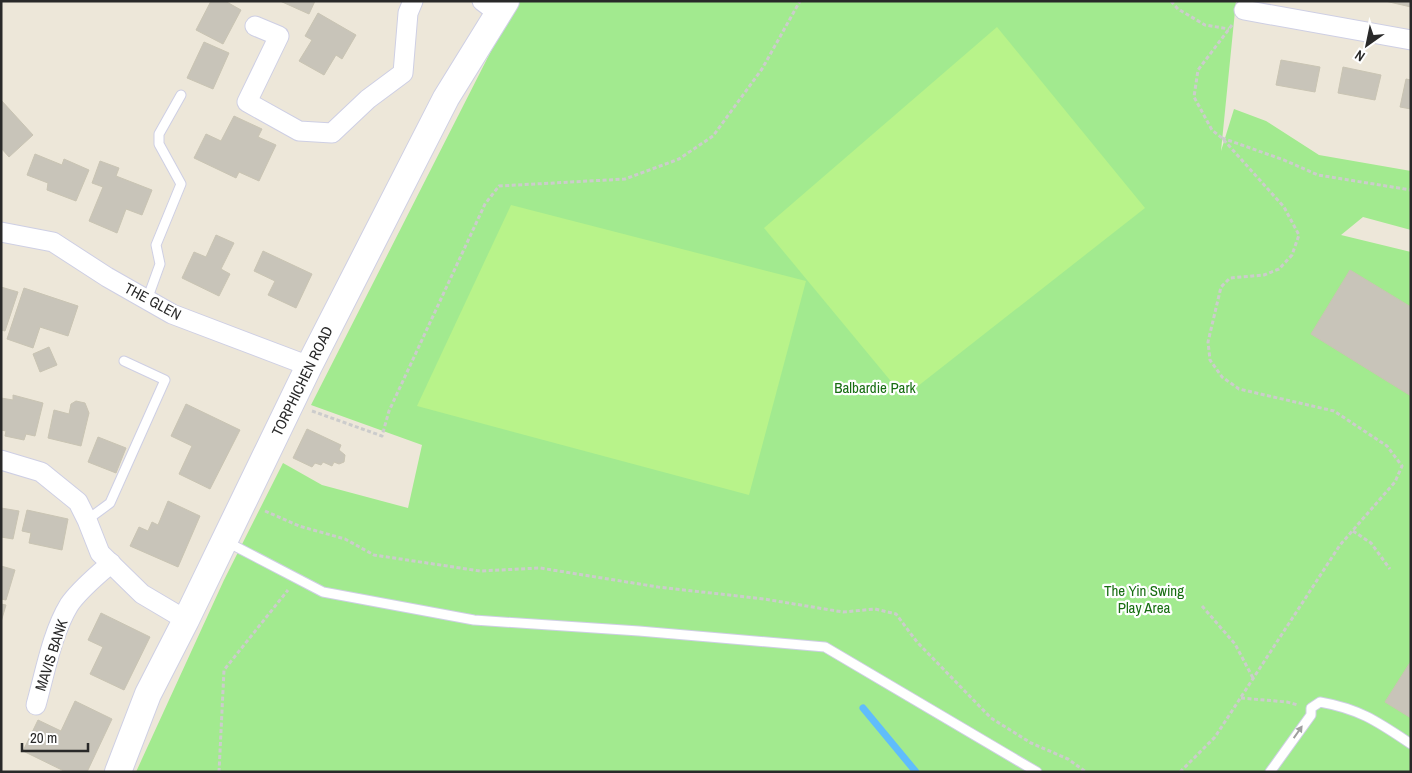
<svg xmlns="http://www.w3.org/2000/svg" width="1412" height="773" font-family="'Archivo Narrow',sans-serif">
<rect width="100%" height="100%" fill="#ede7d9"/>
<polygon fill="#a2ea8f" points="519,1 1236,1 1221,151 1234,109 1266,121 1319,155 1411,171 1411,230 1363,217 1341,235 1411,252 1411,772 136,772 224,580 283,463 322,485 408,508 422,445 311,405 514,6"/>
<g fill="#b8f38a">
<polygon points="997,27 1145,208 904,397 764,228"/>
<polygon points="511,205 806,281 749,495 417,406"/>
</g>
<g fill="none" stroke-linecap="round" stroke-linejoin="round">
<polyline stroke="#60bdfb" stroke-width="7" points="863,708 916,772"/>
</g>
<g fill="#c8c4b9" stroke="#c9c4b3">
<polygon points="211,1 225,1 241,10 223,44 196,30"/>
<polygon points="280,1 315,1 309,14"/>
<polygon points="1385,1 1411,1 1411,7"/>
<polygon points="318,13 356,35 342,59 336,55 324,75 299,61 312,40 305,36"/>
<polygon points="204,42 229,53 213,89 187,78"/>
<polygon points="1281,60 1320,67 1315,92 1276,85"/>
<polygon points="1343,67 1381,75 1375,100 1338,93"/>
<polygon points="1406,79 1411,80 1411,109 1400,107"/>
<polygon points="1,100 33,135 9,157 1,148"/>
<polygon points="234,116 262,129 258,137 276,145 259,181 239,172 236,178 194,158 206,134 221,141"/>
<polygon points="35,154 62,165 64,159 89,170 76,201 47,190 48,183 27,175"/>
<polygon points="100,161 119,168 116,176 152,190 142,215 126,209 117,233 89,221 103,187 92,183"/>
<polygon points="216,235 234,243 221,269 230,274 219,296 182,278 194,252 206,257"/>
<polygon points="263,251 312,274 296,308 268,295 275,281 254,271"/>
<polygon points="1350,270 1411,307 1411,396 1311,334"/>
<polygon points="1,287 18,292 5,331 1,330"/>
<polygon points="24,288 78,306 68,336 40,327 33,348 7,339"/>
<polygon points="49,347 57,365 40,372 33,354"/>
<polygon points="13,395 43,403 35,436 26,434 24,440 5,436 6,431 1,430 1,398 13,400"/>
<polygon points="76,401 85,403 89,413 81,446 48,438 54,410 69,414 71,404"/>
<polygon points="186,404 240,430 210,489 179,474 192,446 171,436"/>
<polygon points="307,429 341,445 339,450 345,455 344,462 339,464 334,462 332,466 323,462 321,465 315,463 312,467 293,458"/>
<polygon points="98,437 126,448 116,473 88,462"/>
<polygon points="168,501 200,516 178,567 130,546 139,527 148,531 152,522 158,525"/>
<polygon points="1,508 19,511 13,539 1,537"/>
<polygon points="27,510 68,519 62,550 29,543 31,533 22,531"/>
<polygon points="1,566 15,570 6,600 1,599"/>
<polygon points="1,604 6,605 1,622"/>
<polygon points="101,613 150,637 124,690 90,674 103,647 88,640"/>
<polygon points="1411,661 1411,718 1385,702"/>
<polygon points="75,701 112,719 87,772 66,772 23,751 38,720 61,731"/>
</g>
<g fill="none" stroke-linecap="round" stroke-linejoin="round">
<g stroke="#cecfe4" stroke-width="11">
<g id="lane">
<polyline points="147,300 160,264 156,245 181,184 159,144 159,134 181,95"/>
<polyline points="87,520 110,503 165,380 124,361"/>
<polyline points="227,542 323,592 474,620 639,631 825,647 1037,772"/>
<path d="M 1270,772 L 1311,715 L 1311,708 L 1320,702 C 1360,709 1378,722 1411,744"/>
</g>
</g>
<g stroke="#cecfe4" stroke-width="21">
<g id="street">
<polyline points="482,1 498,13"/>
<polyline points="1244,10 1411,40"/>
<polyline points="255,26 279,36 247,102 299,131 332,133 368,99 403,73 408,13 413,1"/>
<polyline points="1,232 53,242 107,277 172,314 309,366"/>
<polyline points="1,460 41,472 78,502 87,520 100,553 142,594 186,620"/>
<path d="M 36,705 C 45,673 52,633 69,605 C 80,589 97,576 111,563"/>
</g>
</g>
<g stroke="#cecfe4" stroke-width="28">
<polyline id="secondary" points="118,772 148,694 186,620 309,366 446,98 506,1"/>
</g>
<g stroke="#ccc" stroke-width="3" stroke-dasharray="4 2.5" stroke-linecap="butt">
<polyline points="1171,1 1178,9 1205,25 1229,29"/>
<polyline points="1222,138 1284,160 1318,175 1411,190"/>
<polyline points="312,411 382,436 389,411 485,204 499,186 625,179 679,159 713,136 762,69 800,1"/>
<polyline points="265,511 299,526 345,539 374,555 480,571 540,568 658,587 764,599 843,612 875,609 896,614 917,642 991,718 1031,743 1068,759 1086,772"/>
<polyline points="1353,531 1371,543 1390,569"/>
<polyline points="1202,606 1235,644 1253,678"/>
<polyline points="1241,698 1287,702 1298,705"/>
<polyline points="219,772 224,670 288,590"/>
<polyline points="1180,772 1215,737 1340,545 1395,482 1402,466 1387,446 1334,411 1239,389 1222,377 1210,360 1208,342 1221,287 1230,278 1264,275 1279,269 1292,255 1299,235 1284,207 1222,138 1212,130 1194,97 1198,70 1232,25"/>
</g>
<use href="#lane" stroke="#fff" stroke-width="9"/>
<use href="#street" stroke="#fff" stroke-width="19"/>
<use href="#secondary" stroke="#fff" stroke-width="26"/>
</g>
<defs><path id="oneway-solid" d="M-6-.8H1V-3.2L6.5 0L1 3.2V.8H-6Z" transform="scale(1.25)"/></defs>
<use fill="#9f9f9f" href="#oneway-solid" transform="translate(1298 732) rotate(-55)"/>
<g text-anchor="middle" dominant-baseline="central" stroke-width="4.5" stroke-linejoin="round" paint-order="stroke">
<g font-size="15" fill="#292929" stroke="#fff">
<text transform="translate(153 301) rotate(28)">THE GLEN</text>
<text transform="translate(302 381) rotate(-64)">TORPHICHEN ROAD</text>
<text transform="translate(51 655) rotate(-72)">MAVIS BANK</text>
</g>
<g font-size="15" fill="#186e12" stroke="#fff">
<text x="875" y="387">Balbardie Park</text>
<text x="1144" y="590">The Yin Swing<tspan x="1144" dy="17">Play Area</tspan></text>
</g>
</g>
<rect width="1412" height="773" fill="none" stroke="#292929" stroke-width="5"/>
<g transform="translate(1367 45) rotate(213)" stroke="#ffffff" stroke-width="4" paint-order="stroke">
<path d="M0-4L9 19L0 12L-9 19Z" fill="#292929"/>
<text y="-8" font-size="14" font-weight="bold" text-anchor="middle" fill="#292929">N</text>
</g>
<path d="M22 743v8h66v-8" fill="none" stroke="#292929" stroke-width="2.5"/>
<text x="30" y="743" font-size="15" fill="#292929" stroke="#ffffff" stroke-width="4" paint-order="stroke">20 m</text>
</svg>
